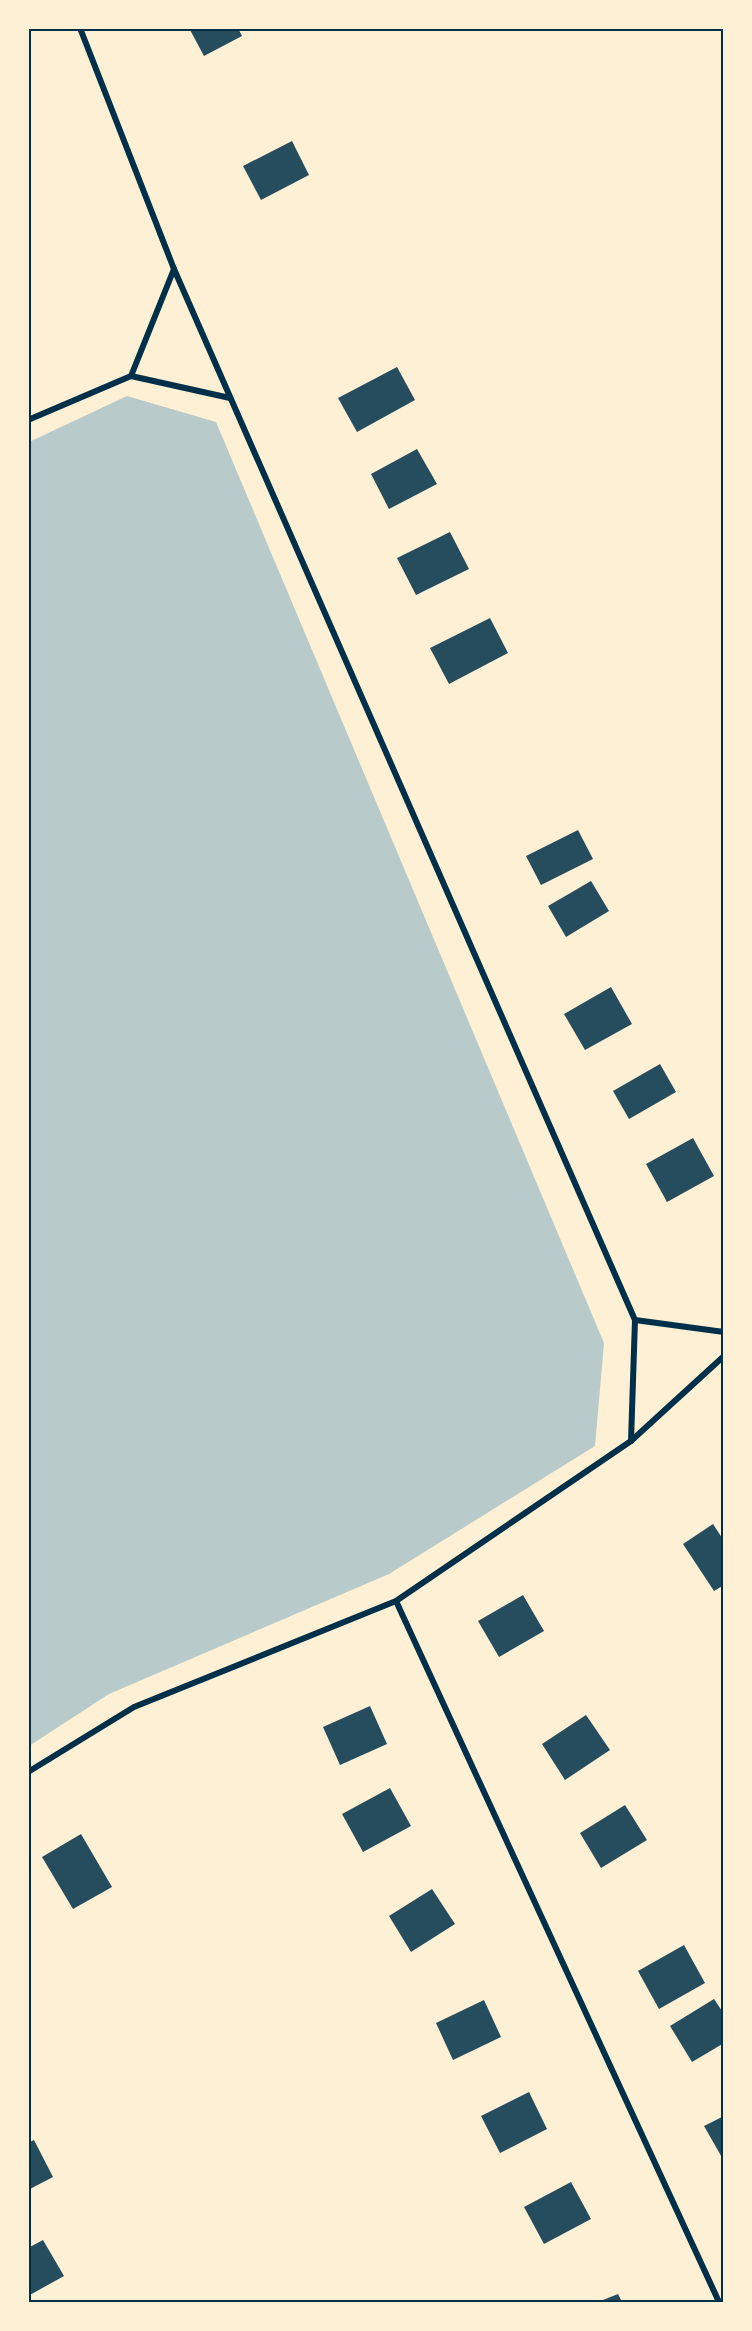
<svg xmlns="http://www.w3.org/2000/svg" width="752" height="2331" font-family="'DM Sans',sans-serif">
<rect width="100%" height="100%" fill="#fdf0d5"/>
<polygon fill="#b9caca" points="127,396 216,422 604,1343 595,1446 389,1574 109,1694 29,1746 29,442"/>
<g fill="#264d5e">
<polygon points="189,28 238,28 242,36 204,56"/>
<polygon points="292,141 309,175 261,200 243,166"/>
<polygon points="397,367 415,400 357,432 338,398"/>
<polygon points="417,449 437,484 389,509 371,474"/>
<polygon points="450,532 469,569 416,595 397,558"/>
<polygon points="490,618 508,653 449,684 430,648"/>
<polygon points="578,830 593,859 541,885 526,856"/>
<polygon points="591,881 609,911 566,937 548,906"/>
<polygon points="611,987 632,1024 585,1050 564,1014"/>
<polygon points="660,1064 676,1092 629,1119 613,1091"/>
<polygon points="693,1138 714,1176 667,1202 646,1164"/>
<polygon points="713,1524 724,1541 724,1585 714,1591 683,1544"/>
<polygon points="523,1595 544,1631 499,1657 478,1621"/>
<polygon points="370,1706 387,1744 340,1765 323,1727"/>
<polygon points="586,1715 610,1750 565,1780 542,1744"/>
<polygon points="390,1788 411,1826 363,1852 342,1814"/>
<polygon points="625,1805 647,1840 601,1868 580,1833"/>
<polygon points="81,1834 112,1887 73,1909 42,1857"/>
<polygon points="432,1889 455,1924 411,1952 389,1916"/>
<polygon points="684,1945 705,1983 659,2009 638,1971"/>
<polygon points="714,1999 724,2014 724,2043 692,2062 670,2026"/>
<polygon points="484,2000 501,2037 453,2060 436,2023"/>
<polygon points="529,2092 547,2129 500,2153 481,2116"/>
<polygon points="724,2116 724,2161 704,2126"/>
<polygon points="34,2140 53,2177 28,2190 28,2143"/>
<polygon points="571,2182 591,2219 544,2244 524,2207"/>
<polygon points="43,2240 64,2276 28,2296 28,2248"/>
<polygon points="618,2294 622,2302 598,2302"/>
</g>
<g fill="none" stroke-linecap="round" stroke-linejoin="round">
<g stroke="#003049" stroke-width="6">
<polyline points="80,28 174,269 635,1320 724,1332"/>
<polyline points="131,376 230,398"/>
<polyline points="28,420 131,376 174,269"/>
<polyline points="631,1441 635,1320"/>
<polyline points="396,1601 719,2302"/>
<polyline points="28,1772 134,1707 396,1601 631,1441 724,1356"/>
</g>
</g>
<rect width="752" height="2331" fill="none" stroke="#fdf0d5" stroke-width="60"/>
<rect x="30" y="30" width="692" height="2271" fill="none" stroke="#003049" stroke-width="2"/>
</svg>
